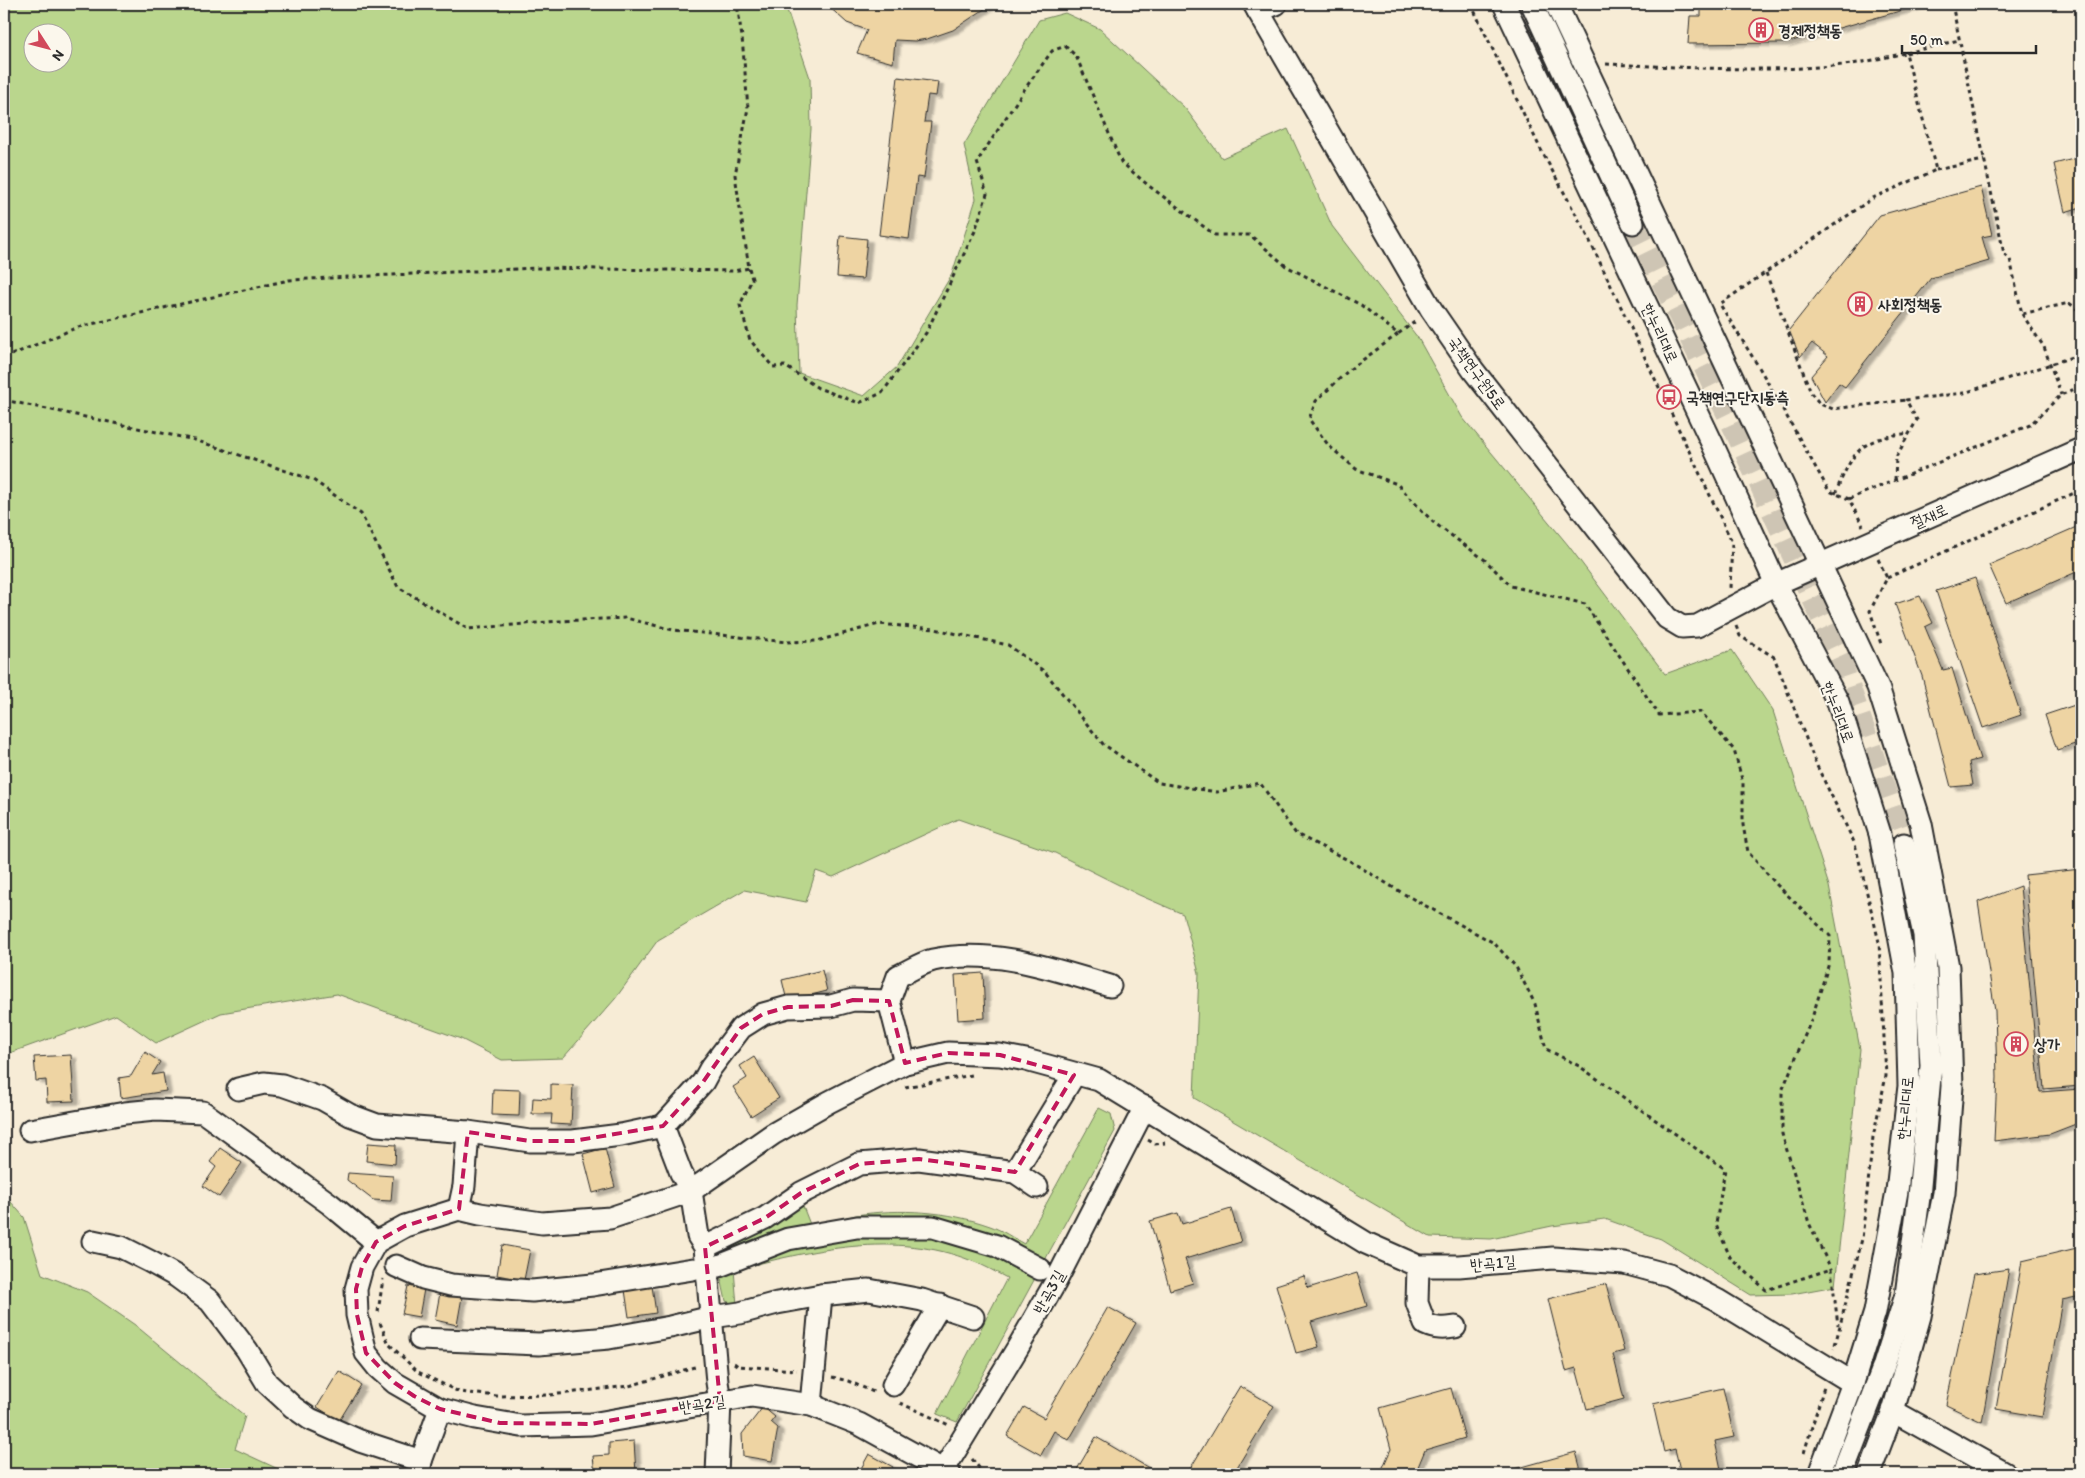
<svg xmlns="http://www.w3.org/2000/svg" width="2085" height="1478" font-family="Itim,'Poor Story',sans-serif">
<defs>
<filter id="shadow"><feDropShadow dx="5.5" dy="3" stdDeviation="1" flood-color="#0004"/></filter>
</defs>
<rect width="100%" height="100%" fill="#f7ecd6"/>
<filter id="ink" filterUnits="userSpaceOnUse"><feTurbulence type="fractalNoise" baseFrequency=".02" numOctaves="2"/><feDisplacementMap in="SourceGraphic" scale="10" xChannelSelector="R" yChannelSelector="G"/><feConvolveMatrix kernelMatrix="1 2 1 2 8 2 1 2 1" color-interpolation-filters="sRGB"/></filter>
<g filter="url(#ink)">
<g fill="#bad68d" stroke="#72805c" fill-rule="evenodd">
<path d="M 4,4 L 785,4 L 810,78 L 811,129 L 797,305 L 799,373 L 864,396 L 897,367 L 952,274 L 976,199 L 964,145 L 1039,20 L 1065,13 L 1100,29 L 1185,108 L 1222,158 L 1288,129 L 1332,226 L 1418,338 L 1462,417 L 1568,545 L 1665,674 L 1732,650 L 1773,711 L 1829,886 L 1860,1049 L 1835,1286 L 1792,1294 L 1751,1295 L 1661,1239 L 1605,1219 L 1552,1226 L 1491,1239 L 1430,1237 L 1194,1098 L 1199,973 L 1183,914 L 1139,895 L 1055,853 L 958,819 L 833,877 L 816,871 L 806,902 L 744,890 L 658,940 L 615,999 L 563,1058 L 502,1060 L 461,1039 L 337,994 L 221,1013 L 156,1043 L 116,1015 L 4,1055 ZM 32,32 L 62,32 L 62,62 L 32,62 Z"/>
<path d="M 1099,1108 L 1111,1114 L 1115,1131 L 957,1422 L 937,1414 L 1007,1278 C 995,1272 984,1265 972,1261 C 896,1230 810,1250 734,1270 L 737,1305 L 726,1301 L 715,1250 L 743,1240 L 802,1204 L 811,1227 C 826,1223 841,1218 856,1215 C 900,1208 948,1211 990,1226 C 1002,1230 1013,1238 1024,1244 Z"/>
<polygon points="4,1194 24,1217 42,1274 87,1292 135,1325 245,1416 235,1449 289,1474 4,1474"/>
</g>
<g fill="#eed4a3" stroke="#2b2b2b" filter="url(#shadow)">
<polygon points="826,4 992,4 953,30 927,39 915,41 895,40 893,63 857,53 867,30 847,23"/>
<polygon points="1701,4 1925,4 1785,43 1688,44 1690,16 1701,16"/>
<polygon points="898,77 938,82 936,96 928,95 924,122 931,122 924,178 917,177 909,239 879,235"/>
<polygon points="2081,157 2081,207 2065,212 2054,164"/>
<polygon points="1981,187 1992,235 1982,237 1989,261 1931,278 1845,387 1839,383 1825,402 1811,376 1828,356 1812,343 1800,357 1789,330 1880,215"/>
<polygon points="840,236 867,239 863,279 837,277"/>
<polygon points="2081,525 2081,570 2006,603 1989,565"/>
<polygon points="1975,578 2021,715 1983,728 1936,591"/>
<polygon points="1920,596 1933,623 1925,627 1943,670 1952,668 1980,759 1969,762 1973,785 1951,787 1922,676 1895,604"/>
<polygon points="2081,703 2081,742 2057,750 2045,715"/>
<polygon points="2081,869 2081,1086 2044,1089 2025,875"/>
<polygon points="2020,886 2040,1092 2081,1089 2081,1122 2050,1134 1994,1141 1997,1077 1995,1011 1978,902"/>
<polygon points="822,970 827,991 787,1001 782,980"/>
<polygon points="983,973 985,1018 958,1020 955,975"/>
<polygon points="145,1052 160,1062 152,1075 163,1073 166,1091 121,1098 119,1078 131,1076"/>
<polygon points="71,1055 74,1101 47,1102 46,1080 36,1081 34,1057"/>
<polygon points="754,1057 779,1098 751,1116 733,1087 747,1078 740,1066"/>
<polygon points="551,1084 573,1085 571,1125 551,1124 552,1114 532,1114 533,1098 551,1099"/>
<polygon points="493,1089 520,1090 519,1116 492,1115"/>
<polygon points="368,1143 396,1145 395,1164 366,1161"/>
<polygon points="220,1148 242,1163 219,1197 203,1186 216,1167 210,1162"/>
<polygon points="605,1148 615,1187 593,1193 583,1154"/>
<polygon points="348,1173 393,1176 391,1201 373,1200 347,1180"/>
<polygon points="1231,1209 1241,1242 1185,1259 1193,1283 1170,1290 1150,1221 1178,1213 1182,1224"/>
<polygon points="502,1245 530,1250 524,1280 497,1275"/>
<polygon points="2081,1247 2081,1296 2062,1300 2042,1417 1996,1409 2022,1261"/>
<polygon points="2009,1269 1982,1422 1946,1405 1974,1274"/>
<polygon points="1357,1273 1367,1306 1311,1322 1319,1347 1296,1353 1276,1285 1304,1276 1308,1288"/>
<polygon points="1606,1284 1624,1351 1613,1354 1624,1399 1587,1409 1576,1368 1566,1371 1548,1299"/>
<polygon points="408,1286 424,1289 419,1317 402,1314"/>
<polygon points="652,1286 656,1313 629,1317 625,1290"/>
<polygon points="440,1293 462,1297 457,1325 435,1320"/>
<polygon points="1108,1307 1136,1323 1069,1440 1054,1431 1041,1455 1007,1436 1024,1407 1044,1418"/>
<polygon points="339,1371 361,1385 339,1421 317,1407"/>
<polygon points="1240,1386 1274,1406 1233,1474 1187,1474"/>
<polygon points="1451,1388 1465,1438 1425,1450 1415,1474 1380,1474 1391,1449 1380,1408"/>
<polygon points="1723,1388 1734,1437 1715,1441 1722,1474 1681,1474 1675,1449 1664,1452 1653,1404"/>
<polygon points="763,1407 775,1417 771,1422 778,1428 772,1461 743,1456 742,1434"/>
<polygon points="1096,1437 1159,1474 1081,1474 1076,1471"/>
<polygon points="634,1441 636,1474 595,1474 593,1456 609,1455 609,1443"/>
<polygon points="1576,1452 1582,1474 1505,1474 1504,1472"/>
<polygon points="869,1454 893,1467 889,1474 858,1474"/>
</g>
<g fill="none" stroke-linecap="round" stroke-linejoin="round">
<polyline stroke="#cec5b4" stroke-width="21" stroke-dasharray="21 11" stroke-linecap="butt" points="1633,223 1729,418 1841,661 1904,844"/>
<g stroke="#2b2b2b" stroke-width="25">
<g id="minor">
<polyline points="1254,4 1431,309 1473,370 1667,618 1682,627 1697,626 1776,584 2081,449"/>
<polyline points="1504,4 1712,443 1776,584 1838,702 1880,834 1906,973 1909,1086 1897,1191 1875,1312 1853,1383 1819,1474"/>
<polyline points="1532,4 1633,223"/>
<polyline points="1556,4 1878,687 1921,824 1948,967 1952,1086 1944,1193 1920,1316 1893,1411 1869,1474"/>
<polyline points="1258,11 1276,4"/>
<path d="M 905,1063 L 889,1001 L 898,976 C 909,971 921,963 933,960 C 993,947 1053,969 1110,986"/>
<polyline points="238,1089 264,1083 282,1085 322,1099 350,1115 377,1125 468,1132 530,1141 573,1141 621,1135 663,1126"/>
<polyline points="30,1130 125,1113 155,1110 203,1112 330,1204 376,1242"/>
<polyline points="1015,1172 1074,1075"/>
<polyline points="459,1209 464,1186 468,1132"/>
<polyline points="93,1241 121,1247 149,1261 176,1276 210,1301 247,1350 267,1383 293,1407 310,1419 360,1441 421,1461"/>
<polyline points="705,1247 765,1218 801,1193 859,1164 919,1159 1015,1172 1037,1187"/>
<polyline points="396,1266 423,1278 451,1285 532,1291 593,1285 693,1269"/>
<polyline points="719,1266 788,1239 857,1227 933,1227 997,1246 1040,1269"/>
<path d="M 1418,1266 L 1417,1303 L 1425,1324 C 1436,1329 1443,1329 1455,1327"/>
<polyline points="420,1339 539,1344 609,1338 670,1327 712,1317 740,1313 777,1303 821,1295 869,1290 922,1300 973,1317"/>
<polyline points="893,1385 940,1305"/>
<polyline points="811,1405 821,1295"/>
<polyline points="1893,1411 2006,1474"/>
<polyline points="943,1471 1017,1349 1055,1283 1145,1107"/>
<polyline points="419,1474 421,1461 440,1409"/>
<polyline points="717,1474 720,1401 717,1382 705,1247 698,1236 691,1191 681,1173 663,1126 703,1082 710,1069 741,1028 763,1014 788,1007 831,1006 853,1000 889,1001"/>
<polyline points="950,1474 859,1424 811,1405 752,1396 591,1424 521,1426 475,1418 440,1409 395,1383 378,1368 366,1353 357,1315 356,1289 362,1267 376,1242 405,1226 459,1209 480,1214 542,1223 610,1218 691,1191 773,1134 829,1102 905,1063 948,1053 1000,1055 1026,1060 1099,1080 1366,1243 1418,1266 1459,1266 1553,1258 1624,1263 1669,1275 1717,1300 1853,1383"/>
<polyline points="1842,1474 1883,1368 1906,1295 1919,1197 1931,1066 1924,935 1904,844"/>
</g>
</g>
<g stroke="#2b2b2b" stroke-width="3" stroke-dasharray="4 4" stroke-linecap="butt">
<polyline points="1471,4 1540,148 1587,235 1732,542 1730,588"/>
<polyline points="1952,4 2004,254 2010,259 2022,314 2069,303 2081,312"/>
<polyline points="1906,53 1959,40"/>
<path d="M 1606,64 C 1684,67 1764,73 1843,65 C 1864,63 1885,57 1906,53 L 1936,170 L 1873,198 L 1720,304"/>
<polyline points="1936,170 1984,160"/>
<polyline points="749,268 752,279 740,305 750,340 773,367 785,366 818,388 859,403 882,393 926,333 975,231 987,194 977,162 1024,90 1052,51 1065,46 1076,56 1121,162 1149,186 1215,235 1250,235 1286,266 1361,305 1398,334 1416,321"/>
<polyline points="1766,273 1811,393 1820,404 1833,409 1906,400"/>
<polyline points="1721,306 1760,369 1829,491 1849,499 1863,526"/>
<polyline points="2022,314 2044,347 2061,395"/>
<polyline points="1398,334 1349,370 1316,401 1309,419 1329,446 1356,469 1397,484 1433,522 1485,560 1511,586 1585,604 1659,715 1701,712 1734,750 1743,783 1743,825 1748,852 1777,885 1830,936 1829,963 1812,1018 1782,1091 1782,1134 1809,1223 1831,1269 1838,1325"/>
<polyline points="4,358 78,327 289,280 536,268 733,271 749,268 735,175 748,108 742,37 737,4"/>
<polyline points="4,400 195,440 313,480 361,514 398,587 468,629 559,621 626,618 673,630 787,642 817,641 879,624 935,629 1008,645 1045,672 1103,744 1159,783 1217,792 1260,783 1296,834 1350,861 1404,894 1494,943 1516,967 1535,1004 1546,1049 1579,1066 1725,1169 1716,1224 1730,1257 1766,1290 1831,1269"/>
<polyline points="1895,480 1896,457 1917,420 1906,400 1964,393 2081,354"/>
<path d="M 1835,494 C 1854,449 1860,439 1910,433"/>
<polyline points="1849,499 2030,425 2061,395 2081,386"/>
<polyline points="1878,559 1887,578 1870,611 1882,647"/>
<polyline points="1887,578 2081,490"/>
<polyline points="1736,626 1740,636 1774,657 1816,764 1855,844 1879,942 1886,1076 1873,1137 1862,1239 1834,1349"/>
<polyline points="905,1087 972,1075"/>
<polyline points="1148,1140 1155,1144 1165,1143"/>
<polyline points="378,1312 383,1279"/>
<polyline points="380,1323 389,1344 418,1372 459,1392 497,1396 550,1395 629,1386 698,1366"/>
<polyline points="734,1363 738,1366 797,1370"/>
<polyline points="832,1377 848,1381 876,1393"/>
<polyline points="900,1403 949,1425"/>
<polyline points="1804,1453 1824,1387"/>
<polyline points="972,1459 984,1474"/>
<polyline points="2025,1470 2033,1474"/>
</g>
<use href="#minor" stroke="#fbf7ec" stroke-width="21"/>
</g>
</g>
<path fill="none" stroke="#c2185b" stroke-width="4" stroke-dasharray="10 6" stroke-linejoin="round" d="M 853,1000 L 889,1001 L 905,1063 L 948,1053 L 1000,1055 L 1074,1075 L 1015,1172 L 919,1159 L 859,1164 L 801,1193 L 765,1218 L 705,1247 L 720,1401 L 591,1424 L 500,1423 L 440,1409 L 414,1396 L 395,1383 L 366,1353 L 357,1315 L 356,1289 L 362,1267 L 376,1242 L 405,1226 L 459,1209 L 468,1132 L 530,1141 L 573,1141 L 663,1126 L 703,1082 L 741,1028 L 763,1014 L 788,1007 L 831,1006 Z"/>
<defs>
<g id="building-ring" transform="scale(1.25)"><circle r="9.5" fill="#fbf7ec" stroke="#d1495b" stroke-width="1.5"/><path d="M-4-6H4V6H1V3H-1V6H-4ZM-2.5-4.3h1.7v1.8h-1.7ZM.8-4.3h1.7v1.8H.8ZM-2.5-1h1.7V.8h-1.7ZM.8-1h1.7V.8H.8Z" fill="#d1495b"/></g>
<g id="bus-ring" transform="scale(1.25)"><circle r="9.5" fill="#fbf7ec" stroke="#d1495b" stroke-width="1.5"/><path d="M-5-6H5V4H4V6H2V4H-2V6H-4V4H-5ZM-3.5-4V0h7V-4ZM-3.5 1.2v1.5H-2V1.2ZM2 1.2v1.5H3.5V1.2Z" fill="#d1495b"/></g>
</defs>
<g fill-rule="evenodd">
<use href="#building-ring" x="1761" y="30"/>
<use href="#building-ring" x="1860" y="304"/>
<use href="#bus-ring" x="1669" y="397"/>
<use href="#building-ring" x="2016" y="1044"/>
</g>
<g text-anchor="middle" dominant-baseline="central" stroke-width="4" stroke-linejoin="round" paint-order="stroke">
<g font-size="16" font-weight="bold" fill="#2b2b2b" stroke="#fbf7ec" text-anchor="start">
<text x="1778" y="30">경제정책동</text>
<text x="1878" y="304">사회정책동</text>
<text x="1686" y="397">국책연구단지동측</text>
<text x="2034" y="1044">상가</text>
</g>
<g font-size="16" fill="#2b2b2b" stroke="#fbf7ec">
<text transform="translate(1660 333) rotate(65)">한누리대로</text>
<text transform="translate(1477 373) rotate(54)">국책연구원5로</text>
<text transform="translate(1929 516) rotate(-24)">절재로</text>
<text transform="translate(1838 712) rotate(69)">한누리대로</text>
<text transform="translate(1905 1108) rotate(-85)">한누리대로</text>
<text transform="translate(1493 1263) rotate(-5)">반곡1길</text>
<text transform="translate(1049 1292) rotate(-61)">반곡3길</text>
<text transform="translate(702 1404) rotate(-9)">반곡2길</text>
</g>
</g>
<rect width="2085" height="1478" fill="none" stroke="#fbf7ec" stroke-width="20"/>
<rect x="10" y="10" width="2065" height="1458" fill="none" stroke="#2b2b2b" stroke-width="2" filter="url(#ink)"/>
<g transform="translate(48 48) rotate(126)"><circle r="24" fill="#fbf7ec" stroke="#a8a59f"/>
<path d="M0-4L9 19L0 12L-9 19Z" fill="#d1495b"/>
<text y="-8" font-size="14" font-weight="bold" text-anchor="middle" fill="#2b2b2b">N</text>
</g>
<path d="M1902 45v8h134v-8" fill="none" stroke="#2b2b2b" stroke-width="2.5"/>
<text x="1910" y="45" font-size="15" fill="#2b2b2b" stroke="#fbf7ec" stroke-width="4" paint-order="stroke">50 m</text>
</svg>
